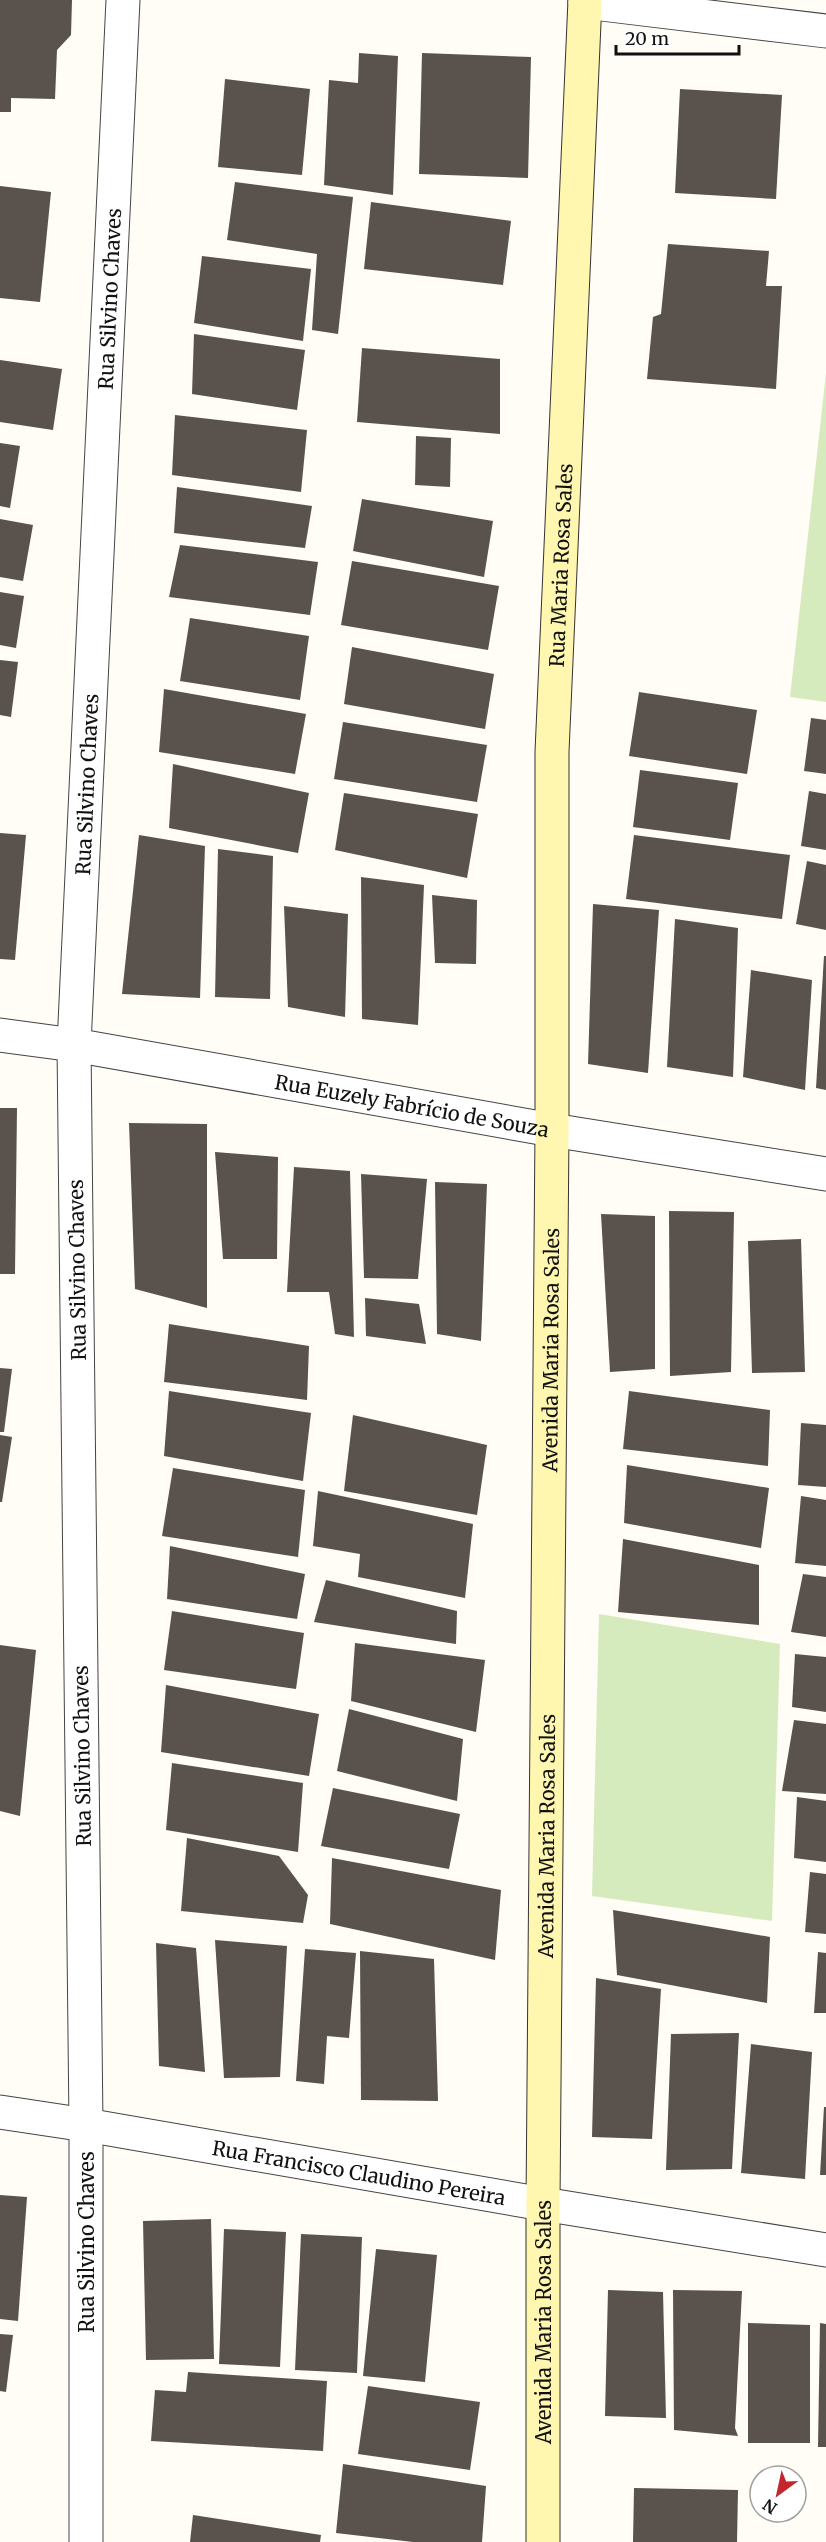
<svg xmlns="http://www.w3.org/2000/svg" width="826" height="2542" font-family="Merriweather,serif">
<rect width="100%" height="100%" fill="#fffdf5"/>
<g fill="#d5ebbd">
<polygon points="826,373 826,702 790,697"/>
<polygon points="599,1614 780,1644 772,1921 592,1896"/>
</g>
<g fill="#5a524d">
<polygon points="0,0 72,0 71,35 57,50 55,99 11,98 11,112 0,112"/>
<polygon points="359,53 398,56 393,195 324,185 329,80 358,83"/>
<polygon points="422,53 531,57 528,178 419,174"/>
<polygon points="225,79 310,89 302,175 218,167"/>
<polygon points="680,89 782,95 776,199 675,193"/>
<polygon points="235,182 353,197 338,334 312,330 317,254 227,240"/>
<polygon points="0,186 51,192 40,302 0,298"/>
<polygon points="371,202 511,221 503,285 364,269"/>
<polygon points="668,244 769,251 766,286 782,286 776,389 647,379 653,317 661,314"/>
<polygon points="202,256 311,269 303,341 194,323"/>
<polygon points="194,334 305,350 297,410 192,394"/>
<polygon points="362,348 500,359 500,434 357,422"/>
<polygon points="0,360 62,369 53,430 0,422"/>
<polygon points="175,415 307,430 301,492 172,475"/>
<polygon points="416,436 451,438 450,487 415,485"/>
<polygon points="0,443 20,446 10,508 0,506"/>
<polygon points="177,487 312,506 305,548 174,533"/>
<polygon points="362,499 493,521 484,577 353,551"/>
<polygon points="0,519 33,525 23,581 0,577"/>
<polygon points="180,545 318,562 310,615 169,597"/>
<polygon points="352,561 499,586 488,650 341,625"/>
<polygon points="0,592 24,596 16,648 0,645"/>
<polygon points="190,618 309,636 300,700 180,681"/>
<polygon points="352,647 494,674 485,729 344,704"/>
<polygon points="0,660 18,662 11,717 0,715"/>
<polygon points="164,689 306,714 295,774 159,752"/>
<polygon points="639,692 757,710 747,774 629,756"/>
<polygon points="811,718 826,720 826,774 804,771"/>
<polygon points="343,722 487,745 477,802 334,779"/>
<polygon points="173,764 309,793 298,853 169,828"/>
<polygon points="640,770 738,783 730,840 633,827"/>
<polygon points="809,791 826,794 826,850 801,846"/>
<polygon points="344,793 478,814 467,878 335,850"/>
<polygon points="0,833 26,835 15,960 0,959"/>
<polygon points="139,835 205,846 200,998 122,994"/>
<polygon points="634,835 790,855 782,919 626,899"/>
<polygon points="218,849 273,856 270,999 215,997"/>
<polygon points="807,861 826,865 826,930 796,924"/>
<polygon points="361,877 424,885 418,1025 362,1019"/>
<polygon points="432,895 477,900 476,964 435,963"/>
<polygon points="593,904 659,910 648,1073 588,1064"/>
<polygon points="284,906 348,914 345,1017 288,1007"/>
<polygon points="675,919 738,928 733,1077 667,1067"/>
<polygon points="824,956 826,956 826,1090 816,1088"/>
<polygon points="751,970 812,980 805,1090 743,1077"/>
<polygon points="0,1108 17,1108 15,1274 0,1274"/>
<polygon points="129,1123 207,1124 207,1308 135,1289"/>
<polygon points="215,1152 278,1157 277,1259 223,1259"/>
<polygon points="294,1167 350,1171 354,1337 335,1334 329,1292 287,1292"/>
<polygon points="361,1174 427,1179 418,1279 364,1278"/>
<polygon points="435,1182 487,1184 481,1341 437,1334"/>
<polygon points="669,1211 734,1212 731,1372 670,1376"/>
<polygon points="601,1214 655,1216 655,1369 610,1372"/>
<polygon points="801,1239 805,1372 752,1373 748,1241"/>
<polygon points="365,1298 419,1304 426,1344 366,1336"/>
<polygon points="169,1324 309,1346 307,1400 164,1382"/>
<polygon points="0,1368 12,1369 4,1432 0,1432"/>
<polygon points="169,1391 311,1413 303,1481 164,1456"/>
<polygon points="629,1391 770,1410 768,1466 623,1449"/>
<polygon points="353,1415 487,1445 477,1515 344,1491"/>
<polygon points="801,1423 826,1425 826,1487 798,1485"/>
<polygon points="0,1435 12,1437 2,1502 0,1502"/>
<polygon points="627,1465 769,1488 761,1548 624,1523"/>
<polygon points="173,1468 305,1490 298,1557 162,1536"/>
<polygon points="318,1491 473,1524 465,1598 358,1577 360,1554 313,1546"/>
<polygon points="801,1496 826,1500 826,1566 795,1563"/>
<polygon points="623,1539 759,1565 759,1625 618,1612"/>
<polygon points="170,1546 305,1574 297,1619 167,1599"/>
<polygon points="803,1574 826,1577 826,1637 791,1632"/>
<polygon points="326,1580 457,1611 456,1644 314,1622"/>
<polygon points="172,1611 304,1633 296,1689 164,1670"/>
<polygon points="355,1643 485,1660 476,1732 351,1701"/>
<polygon points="0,1645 36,1650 20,1816 0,1811"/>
<polygon points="795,1654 826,1657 826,1712 792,1707"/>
<polygon points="166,1685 319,1714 309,1776 161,1752"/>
<polygon points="349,1709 463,1739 457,1801 337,1771"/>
<polygon points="794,1720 826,1724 826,1794 782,1791"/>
<polygon points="172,1763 303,1783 298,1852 166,1830"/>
<polygon points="333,1788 460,1814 449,1869 321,1846"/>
<polygon points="797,1797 826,1801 826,1862 794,1858"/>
<polygon points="187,1838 279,1856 308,1895 303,1923 181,1911"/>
<polygon points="332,1858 501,1890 495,1960 330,1924"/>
<polygon points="810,1872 826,1874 826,1934 805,1932"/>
<polygon points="613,1910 770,1937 767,2003 617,1975"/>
<polygon points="215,1940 287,1946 280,2077 224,2078"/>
<polygon points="156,1943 196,1948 205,2072 159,2066"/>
<polygon points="305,1949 356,1953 349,2038 327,2036 324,2084 296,2081"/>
<polygon points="360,1951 434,1959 438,2101 361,2100"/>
<polygon points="818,1952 826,1953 826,2013 814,2013"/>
<polygon points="596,1978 661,1989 652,2139 592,2137"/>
<polygon points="739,2033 732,2169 666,2170 671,2034"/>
<polygon points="751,2044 812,2052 805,2179 741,2173"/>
<polygon points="824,2107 826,2107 826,2175 820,2175"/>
<polygon points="0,2195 27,2197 18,2321 0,2319"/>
<polygon points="211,2219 214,2359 146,2360 143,2221"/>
<polygon points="224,2229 286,2232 280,2367 219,2364"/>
<polygon points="301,2234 362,2237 357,2373 295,2370"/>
<polygon points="376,2249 437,2255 425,2382 363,2376"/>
<polygon points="608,2290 663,2292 666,2418 605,2416"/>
<polygon points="673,2290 742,2291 735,2428 738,2436 674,2430"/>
<polygon points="748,2323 810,2325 810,2443 748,2443"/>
<polygon points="820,2323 826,2324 826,2447 818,2447"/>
<polygon points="0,2334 13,2335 6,2392 0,2391"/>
<polygon points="188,2372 327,2381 323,2451 151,2441 155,2390 186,2392"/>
<polygon points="368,2386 480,2402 470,2470 358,2454"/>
<polygon points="343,2464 486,2486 482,2542 413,2542 336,2533"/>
<polygon points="634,2488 738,2490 737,2542 633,2542"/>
<polygon points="193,2515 321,2535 320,2542 190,2542"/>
</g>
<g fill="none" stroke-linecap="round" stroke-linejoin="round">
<g stroke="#444" stroke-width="35">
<g id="minor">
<polyline points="585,2 826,31"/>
<polyline points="552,1130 826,1174"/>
<path id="s1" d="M 0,2112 L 86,2125 L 543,2204 L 826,2250"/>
<path id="s2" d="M 86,2542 L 86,2125 L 74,1045 L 123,0"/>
</g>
</g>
<g stroke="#444" stroke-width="35">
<g id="tertiary">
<path id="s3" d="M 0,1035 L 74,1045 L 552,1130"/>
</g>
</g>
<g stroke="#333" stroke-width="35">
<g id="secondary">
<path id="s4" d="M 543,2542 L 543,2204 L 552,1130 L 552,752 L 585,0"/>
</g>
</g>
<use href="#minor" stroke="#fff" stroke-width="33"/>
<use href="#tertiary" stroke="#fff" stroke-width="33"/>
<use href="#secondary" stroke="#fff6b0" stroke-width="33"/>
</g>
<g text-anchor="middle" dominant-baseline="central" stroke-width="6" stroke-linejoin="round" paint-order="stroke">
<g font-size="20" fill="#111" stroke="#fff">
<text stroke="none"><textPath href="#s2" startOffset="2244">Rua Silvino Chaves</textPath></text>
<text stroke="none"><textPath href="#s4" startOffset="1977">Rua Maria Rosa Sales</textPath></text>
<text stroke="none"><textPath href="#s2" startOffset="1758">Rua Silvino Chaves</textPath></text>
<text stroke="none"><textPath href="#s3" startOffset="418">Rua Euzely Fabrício de Souza</textPath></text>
<text transform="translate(77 1270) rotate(-91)">Rua Silvino Chaves</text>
<text stroke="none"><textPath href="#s4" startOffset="1192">Avenida Maria Rosa Sales</textPath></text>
<text transform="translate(82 1756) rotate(-91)">Rua Silvino Chaves</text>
<text stroke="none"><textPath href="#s4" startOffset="706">Avenida Maria Rosa Sales</textPath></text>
<text stroke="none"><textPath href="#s1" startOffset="364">Rua Francisco Claudino Pereira</textPath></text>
<text transform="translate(86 2242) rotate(-90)">Rua Silvino Chaves</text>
<text stroke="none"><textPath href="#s4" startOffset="220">Avenida Maria Rosa Sales</textPath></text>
</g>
</g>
<g transform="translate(778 2494) rotate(213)"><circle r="28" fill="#ffffff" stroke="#a0a0a0" stroke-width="1.5"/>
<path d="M0-4.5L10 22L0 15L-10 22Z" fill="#c4262e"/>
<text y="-9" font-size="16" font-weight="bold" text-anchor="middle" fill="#111111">N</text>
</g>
<path d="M616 45v9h123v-9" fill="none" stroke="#111111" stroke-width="3"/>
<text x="625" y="45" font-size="18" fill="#111111" stroke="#ffffff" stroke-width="4.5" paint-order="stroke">20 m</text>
</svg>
